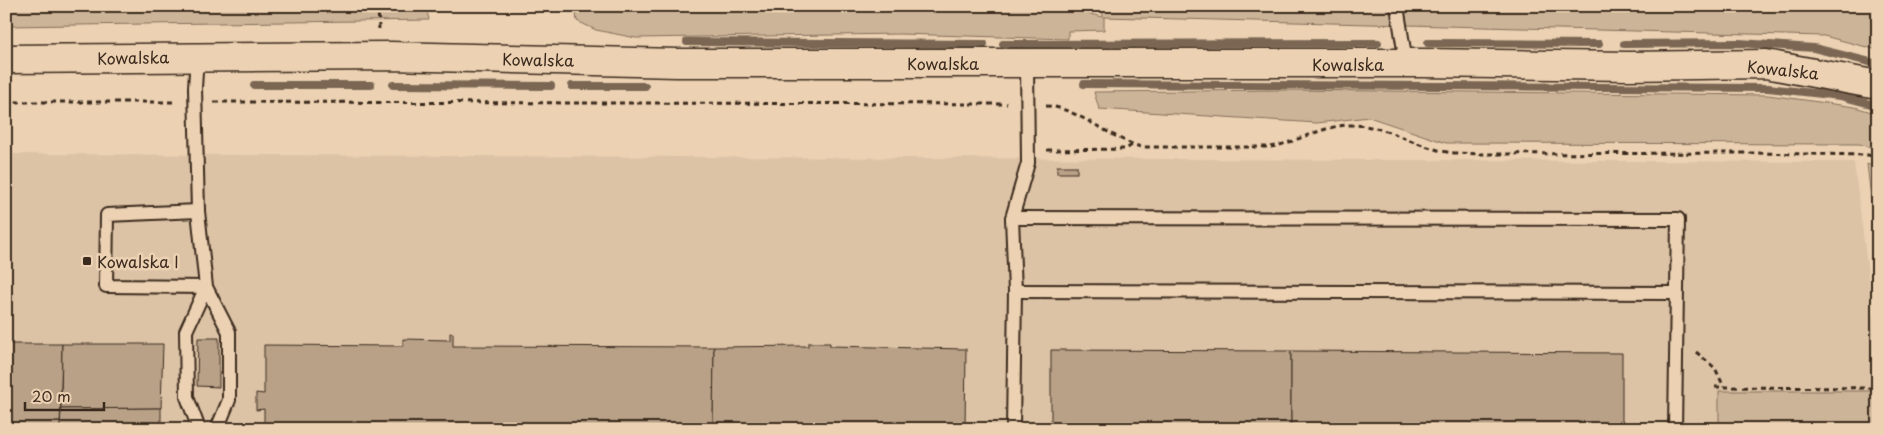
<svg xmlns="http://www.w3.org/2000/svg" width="1884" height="435" font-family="'Playpen Sans',sans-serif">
<rect width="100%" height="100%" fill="#ecd2b3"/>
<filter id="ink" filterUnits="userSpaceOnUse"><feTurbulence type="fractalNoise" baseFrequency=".02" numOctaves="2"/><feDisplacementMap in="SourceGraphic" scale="10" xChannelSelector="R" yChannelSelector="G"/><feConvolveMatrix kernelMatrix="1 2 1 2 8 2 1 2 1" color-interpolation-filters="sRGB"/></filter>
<g filter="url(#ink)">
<polygon fill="#dcc3a6" points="6,154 1854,162 1878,353 1878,429 6,429"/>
<g fill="#ccb498" stroke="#846f5b">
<polygon points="6,6 426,6 429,20 6,26"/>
<polygon points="575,6 1071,6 1077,11 1103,17 1102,6 1878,6 1878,50 1824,36 1104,17 1104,30 1068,31 1068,39 900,34 636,38 596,30 577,21"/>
<polygon points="1281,90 1768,95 1855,107 1878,114 1878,149 1859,144 1446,143 1369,117 1317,123 1099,109 1094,92"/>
<polygon points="1867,164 1878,168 1878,259"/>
<rect x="1719" y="391" width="159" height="38"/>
</g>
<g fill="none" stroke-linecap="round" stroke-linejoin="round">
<g stroke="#7a6653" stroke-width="8">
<polyline points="336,6 336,7"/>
<polyline points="687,42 984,44"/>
<polyline points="1428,43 1599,44"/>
<polyline points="1003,44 1378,43"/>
<polyline points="1624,44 1739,43 1814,48 1878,64"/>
<polyline points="1084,84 1768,88 1840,96 1878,106"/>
<polyline points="254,85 371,85"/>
<polyline points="393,85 551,86"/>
<polyline points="572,86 645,86"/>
</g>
</g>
<g fill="#b8a187" stroke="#3b2a1e">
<rect x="1057" y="166" width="20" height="7"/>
<polygon points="450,333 453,333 453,346 714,347 713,429 264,429 264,409 256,410 256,393 264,394 264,345 403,346 403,339 450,340"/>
<polygon points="198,338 219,338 219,387 197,386"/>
<polygon points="808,343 830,343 830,346 966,349 965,429 713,429 714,347 808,346"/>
<polygon points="6,344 62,344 60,429 6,429"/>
<polygon points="62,344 163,344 161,408 61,409"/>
<polygon points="1051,350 1291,351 1291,429 1051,429"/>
<polygon points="1291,351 1622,353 1622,429 1291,429"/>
<polygon points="161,408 161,429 60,429 61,409"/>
</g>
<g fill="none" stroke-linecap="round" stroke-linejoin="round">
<g stroke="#3b2a1e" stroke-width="16">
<g id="service">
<polyline points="1397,6 1406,63"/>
<polyline points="197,56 195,88 198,211 206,287 229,332 229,400 217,429"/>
<polyline points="198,211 107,215 106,286 206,287"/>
<polyline points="1012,218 1678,219 1675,429"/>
<polyline points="1015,291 1676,293"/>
<polyline points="199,429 187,397 186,331 206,287"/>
<polyline points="1013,429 1015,291 1012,218 1028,163 1027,63"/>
</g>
</g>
<g stroke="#3b2a1e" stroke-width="31">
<polyline id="tertiary" points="6,59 390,56 677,63 1423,63 1629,66 1766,64 1878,85"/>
</g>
<g stroke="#3b2a1e" stroke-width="3" stroke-dasharray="5 4" stroke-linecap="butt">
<polyline points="378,6 379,30"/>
<polyline points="6,102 177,102"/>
<polyline points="214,102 1007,104"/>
<path d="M 1046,106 C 1073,106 1112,139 1141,147 L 1271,147 C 1298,142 1322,126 1349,125 C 1382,124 1408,142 1438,150 C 1451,154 1467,153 1480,154 L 1751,153 L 1868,155 L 1878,158"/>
<polyline points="1047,150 1126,149 1132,145"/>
<polyline points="1696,352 1715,368 1724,387"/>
<polyline points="1715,387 1878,388"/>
</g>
<use href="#service" stroke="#ecd2b3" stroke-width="12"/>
<use href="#tertiary" stroke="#ecd2b3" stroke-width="28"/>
</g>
</g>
<rect fill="#3b2a1e" stroke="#ecd2b3" stroke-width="2" x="82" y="256" width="10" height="10" rx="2.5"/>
<g text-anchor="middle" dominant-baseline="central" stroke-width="5" stroke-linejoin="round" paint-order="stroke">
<g font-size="16" fill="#3b2a1e" stroke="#ecd2b3">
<text transform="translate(133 57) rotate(-1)">Kowalska</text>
<text transform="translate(538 59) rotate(1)">Kowalska</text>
<text x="943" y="63">Kowalska</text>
<text x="1348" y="64">Kowalska</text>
<text transform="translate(1783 69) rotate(6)">Kowalska</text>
</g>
<g font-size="16" fill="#3b2a1e" stroke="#ecd2b3" text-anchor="start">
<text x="97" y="261">Kowalska I</text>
</g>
</g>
<rect width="1884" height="435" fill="none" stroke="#ecd2b3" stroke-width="25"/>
<rect x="12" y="12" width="1859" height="410" fill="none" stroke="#3b2a1e" stroke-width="2" filter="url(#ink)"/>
<path d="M25 402v8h79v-8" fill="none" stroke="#3b2a1e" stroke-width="2.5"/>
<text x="32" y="402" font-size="15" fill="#3b2a1e" stroke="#ecd2b3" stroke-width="4" paint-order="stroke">20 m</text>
</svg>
